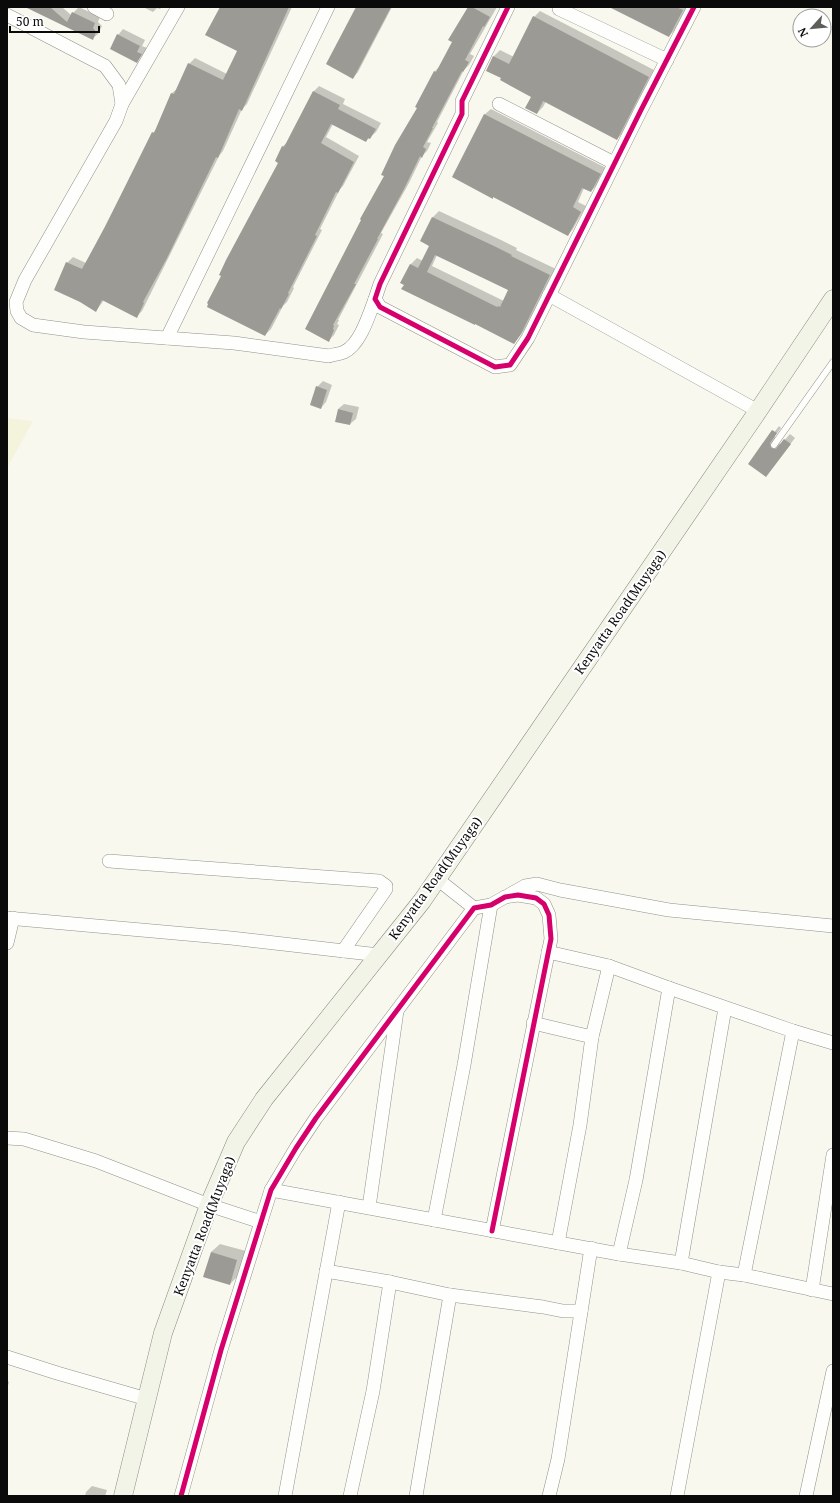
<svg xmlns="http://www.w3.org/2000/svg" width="840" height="1503" font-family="'Noto Serif',serif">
<rect width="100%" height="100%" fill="#f8f8ee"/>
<polygon fill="#f3f4db" points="7,418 33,421 7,468"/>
<g fill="#0003" fill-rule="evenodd">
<polygon points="28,7 62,7 71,15 79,7 100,17 98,22 102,26 98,34 92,39"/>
<polygon points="143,7 162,7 160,9 157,8 153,12"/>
<polygon points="221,7 292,7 247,104 242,109 223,151 219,156 142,311 136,317 104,300 96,311 67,263 73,257 86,263 153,133 157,128 172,93 178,88 189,64 195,58 227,74 238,50"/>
<polygon points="357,7 392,7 358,72 353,78"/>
<polygon points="468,7 497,7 470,54 474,56 469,65 464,70 437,122 438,123 427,142 431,143 427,151 422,156 409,183 381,233 383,234 338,320 339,320 337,324 339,325 334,335 329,340 306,329 385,175 418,108 416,107 435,71 440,66 454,41"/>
<polygon points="611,7 687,7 675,30 669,36"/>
<polygon points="540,11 654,70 623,133 617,139 546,101 543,107 537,113 532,96 503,77 487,70 494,56 500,50 514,57 534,17"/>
<polygon points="123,29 145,40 142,46 147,48 142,56 136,61 118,35"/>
<polygon points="319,86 345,99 343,104 381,123 376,132 366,141 333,124 326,137 359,156 343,186 340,189 320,229 322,230 293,287 294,288 287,302 283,306 271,329 265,335 280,163 276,161 283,146 288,142 314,91"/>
<polygon points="491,109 606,168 597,185 591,191 584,188 578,202 586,206 573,229 568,235 494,196 453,177 485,114"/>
<path d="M 439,211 L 501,240 L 517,248 L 516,250 L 556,269 L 527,327 L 514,343 L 402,283 L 411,264 L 417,258 L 423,261 L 430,245 L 421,241 L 433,217 ZM 437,255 L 509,290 L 504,301 L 432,266 Z"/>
<polygon points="323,381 332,385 326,402 321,408 317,387"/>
<polygon points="344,404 359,407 356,419 350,424 338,409"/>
<polygon points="779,426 781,428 775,436 776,443 781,444 790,434 795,438 766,476 750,464"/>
<polygon points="220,1244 246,1251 239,1275 230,1284 211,1252"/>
<polygon points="7,1381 9,1382 7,1389"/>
<polygon points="92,1486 107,1490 105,1496 85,1496 86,1492"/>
</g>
<g fill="#9b9a94" fill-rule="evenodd">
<polygon points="25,7 50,7 67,22 72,12 95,23 93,28 96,32 93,40"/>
<polygon points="220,7 289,7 242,111 239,109 218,158 216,157 167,258 143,302 144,303 137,318 102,300 96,312 80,302 54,290 66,262 82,269 105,227 152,132 154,133 171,93 174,94 188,63 223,80 237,51 205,35"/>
<polygon points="356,7 391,7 353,79 326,64"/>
<polygon points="468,7 472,7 490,17 484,27 483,26 465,60 469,62 463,72 462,71 432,128 433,128 423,147 426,149 422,158 420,156 404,189 377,239 378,239 354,284 356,284 333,325 334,326 333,329 334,330 329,342 305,329 361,220 360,219 384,176 381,175 395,145 417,108 415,107 434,71 436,72 452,42 448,40"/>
<polygon points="609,7 676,7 683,10 669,37"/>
<polygon points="533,16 649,77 617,140 543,101 537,114 525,108 531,97 500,80 501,78 486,71 493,56 509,64"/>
<polygon points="117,34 140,46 137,52 142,54 137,63 110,49"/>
<polygon points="313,91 340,105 338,109 376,129 370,139 368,138 366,142 331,124 321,143 354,162 338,193 336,192 315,235 317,236 288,293 289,294 281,309 280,308 265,336 207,307 208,304 207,303 221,276 219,275 226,260 278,163 275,161 282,146 284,147"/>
<polygon points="484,114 601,174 591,192 582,188 573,207 581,212 568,236 493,197 493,199 452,177"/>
<path d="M 432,217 L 494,246 L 512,255 L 511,256 L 550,275 L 521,334 L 514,344 L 475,324 L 475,325 L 401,289 L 404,285 L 400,283 L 410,264 L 418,268 L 429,246 L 420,241 ZM 435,255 L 508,290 L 500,307 L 498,306 L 497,307 L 427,272 Z"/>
<polygon points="316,386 327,390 321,409 310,405"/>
<polygon points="338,409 353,413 350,425 335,422"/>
<polygon points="772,430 777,433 770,443 771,448 776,449 784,439 791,444 766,477 748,464"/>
<polygon points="211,1252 237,1260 230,1285 203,1277"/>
</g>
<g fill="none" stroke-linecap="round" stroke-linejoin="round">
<g stroke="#91918d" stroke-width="7">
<polyline id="lane" points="774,445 833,362"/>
</g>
<g stroke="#91918d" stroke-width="14">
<g id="street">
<polyline points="94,7 107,14"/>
<polyline points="508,7 462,101 462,114 380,284 375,299 380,307 495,367 510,365 528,338 641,110 694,7"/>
<polyline points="559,9 667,60"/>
<path d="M 7,15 L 105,66 L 119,85 L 122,104 L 116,121 L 25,280 L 16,302 L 17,311 L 21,318 L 33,325 L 84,332 L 234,343 L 329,356 C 334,354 340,354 344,352 C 360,345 369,315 375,299"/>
<polyline points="122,104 178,7"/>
<polyline points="499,104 614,163"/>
<polyline points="549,295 758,411"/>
<polyline points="167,338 328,7"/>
<polyline points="109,861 379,881 386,886 386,889 343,951"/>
<polyline points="436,878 474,908"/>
<polyline points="509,895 525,886 537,884 560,890 669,910 833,926"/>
<polyline points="7,918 231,938 379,955"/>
<polyline points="7,943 13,918"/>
<polyline points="548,952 609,966 669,988 793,1031 833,1043"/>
<polyline points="533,1023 592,1037"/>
<polyline points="7,1138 24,1139 96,1161 209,1205 261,1222"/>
<polyline points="271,1190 619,1254 681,1263 719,1272 744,1275 833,1294"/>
<polyline points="369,1207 397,1011"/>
<polyline points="434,1220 464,1065 491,905"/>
<polyline points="558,1243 580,1125 592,1037 609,966"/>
<polyline points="619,1254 636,1180 669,988"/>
<polyline points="681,1263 725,1008"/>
<polyline points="326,1271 390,1282 450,1295 543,1307 563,1311 581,1311"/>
<polyline points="744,1275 793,1031"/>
<polyline points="812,1290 833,1155"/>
<polyline points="7,1357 57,1373 147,1399"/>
<polyline points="181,1496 221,1350 271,1190 296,1148 316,1118 474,908 491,905 505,897 518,895 536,898 544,904 549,915 551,939 492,1231"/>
<polyline points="285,1496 339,1202"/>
<polyline points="350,1496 373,1391 390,1282"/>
<polyline points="416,1496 450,1295"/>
<polyline points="549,1496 558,1459 591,1248"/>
<polyline points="677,1496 719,1272"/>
<polyline points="806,1496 833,1371"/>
</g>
</g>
<g stroke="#888883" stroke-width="19">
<polyline id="secondary" points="123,1496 163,1333 209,1205 236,1142 264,1099 422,901 758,411 833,299"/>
</g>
<use href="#lane" stroke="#fefefc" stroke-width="6"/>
<use href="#street" stroke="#fefefc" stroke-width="13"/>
<use href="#secondary" stroke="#f3f4e8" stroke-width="18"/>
<g stroke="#fff" stroke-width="8">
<g id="cycleway">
<polyline points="508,7 462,101 462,114 380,284 375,299 380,307 495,367 510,365 528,338 641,110 694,7"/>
<polyline points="181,1496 221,1350 271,1190 296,1148 316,1118 474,908 491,905 505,897 518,895 536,898 544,904 549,915 551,939 492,1231"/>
</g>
</g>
<use href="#cycleway" stroke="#d6006c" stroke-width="5"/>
</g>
<g text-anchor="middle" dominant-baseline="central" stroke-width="4" stroke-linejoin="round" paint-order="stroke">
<g font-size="13" fill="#0a0a0a" stroke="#fff">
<text transform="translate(620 612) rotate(-55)">Kenyatta Road(Muyaga)</text>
<text transform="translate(435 878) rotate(-54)">Kenyatta Road(Muyaga)</text>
<text transform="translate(204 1226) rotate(-69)">Kenyatta Road(Muyaga)</text>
</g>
</g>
<rect width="840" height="1503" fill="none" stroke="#0a0a0a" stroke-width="16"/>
<g transform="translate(812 28) rotate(243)"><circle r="19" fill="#ffffff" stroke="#9d9d9d"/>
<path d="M0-3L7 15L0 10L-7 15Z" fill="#5d5d5a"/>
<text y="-6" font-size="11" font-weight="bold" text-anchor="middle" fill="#0a0a0a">N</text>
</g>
<path d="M10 26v6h89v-6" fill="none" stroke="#0a0a0a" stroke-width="2"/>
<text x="16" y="26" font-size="12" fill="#0a0a0a" stroke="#ffffff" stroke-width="3" paint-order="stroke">50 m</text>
</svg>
